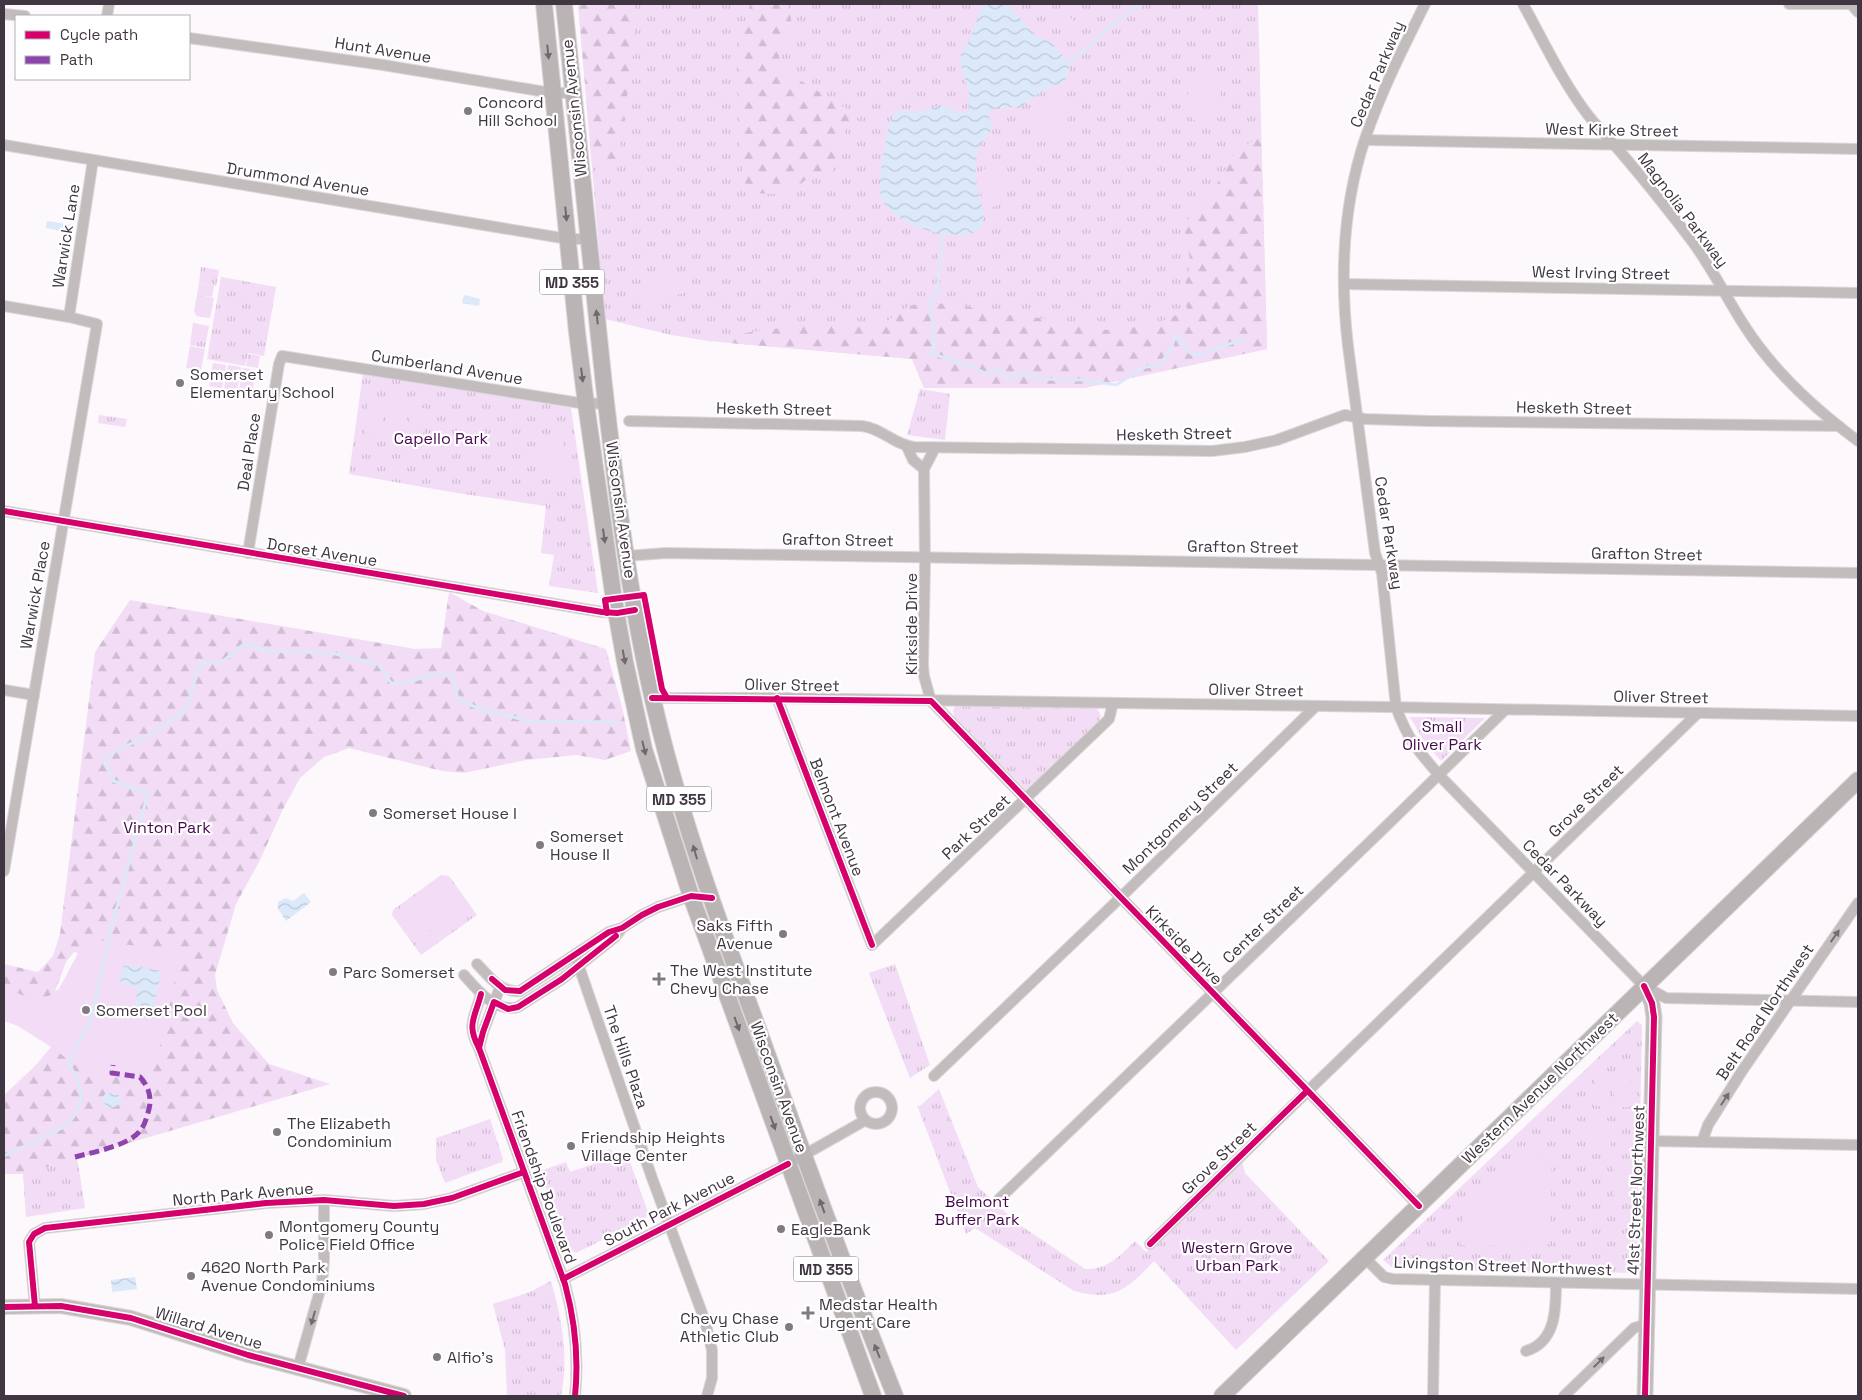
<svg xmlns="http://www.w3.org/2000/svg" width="1862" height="1400" font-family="'Space Grotesk',sans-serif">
<defs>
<pattern id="grass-tufts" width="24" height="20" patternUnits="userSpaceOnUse" patternTransform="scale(1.25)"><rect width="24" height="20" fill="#f3dcf5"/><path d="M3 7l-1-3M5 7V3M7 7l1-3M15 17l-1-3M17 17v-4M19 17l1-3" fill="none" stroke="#d1bdd3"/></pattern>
<pattern id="forest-firs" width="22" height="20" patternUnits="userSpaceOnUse" patternTransform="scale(1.25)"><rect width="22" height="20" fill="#f3dcf5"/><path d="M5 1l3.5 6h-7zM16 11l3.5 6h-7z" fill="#d1bdd3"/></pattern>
<pattern id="water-waves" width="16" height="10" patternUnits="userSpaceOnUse" patternTransform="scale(1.25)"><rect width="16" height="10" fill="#dce9fa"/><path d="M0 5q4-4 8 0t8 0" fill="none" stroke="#bec8d8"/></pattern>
</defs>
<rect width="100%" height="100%" fill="#fcf8fc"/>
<g fill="url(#grass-tufts)">
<polygon points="578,4 1258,4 1267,349 1084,388 924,388 912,359 708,341 671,335 605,319"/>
<polygon points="201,267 219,270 216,286 199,283"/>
<polygon points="221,277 276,287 264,356 248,353 245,366 207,359"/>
<polygon points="197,295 214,298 210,318 196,316 194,311"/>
<polygon points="193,323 209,326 205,348 190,345"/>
<polygon points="248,354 260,356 258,368 246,366"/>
<polygon points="363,373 571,408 598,593 549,586 554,555 541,553 546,506 457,493 349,474"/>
<polygon points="920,389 950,394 945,440 907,435"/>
<polygon points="99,415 127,419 125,427 98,423"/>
<polygon points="958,704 1096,706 1101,716 1099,721 1026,790 955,719 953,711 955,706"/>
<polygon points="1410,717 1485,718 1441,761 1425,743"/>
<polygon points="441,875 449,876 477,915 421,955 392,915 393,910"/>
<polygon points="895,964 930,1065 910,1078 869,973"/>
<polygon points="1637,1021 1642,1025 1637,1273 1394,1269 1383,1260"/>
<path d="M 939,1089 L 978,1187 L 1017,1223 L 1085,1269 C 1107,1270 1120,1256 1135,1241 L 1146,1252 L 1242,1161 L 1245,1173 L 1329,1261 L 1236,1350 L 1154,1261 C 1127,1289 1115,1302 1074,1291 L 975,1228 L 966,1234 L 917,1105 L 920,1106 Z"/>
<polygon points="490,1119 503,1159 502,1162 445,1183 436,1160 436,1138"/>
<polygon points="611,1149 614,1155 626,1151 648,1212 645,1219 576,1253 568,1249 540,1171 566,1162 570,1172 602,1161 599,1153"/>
<polygon points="77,1157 85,1208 26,1217 23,1174"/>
<path d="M 551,1281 C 562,1319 569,1357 561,1396 L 507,1396 L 505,1350 L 493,1304 L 530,1292 Z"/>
</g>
<g fill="url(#forest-firs)">
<polygon points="578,4 635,4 634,47 618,159 592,163"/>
<polygon points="750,4 788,4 793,29 779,51 780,68 852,112 831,173 815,173 799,185 780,194 747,193 741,160 736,49 746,23"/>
<polygon points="1261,136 1267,349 1084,388 924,388 912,359 730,343 732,335 815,323 879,326 911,305 953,303 994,313 1048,319 1107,330 1158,323 1187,310 1184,288 1191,264 1183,224 1208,200 1234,153"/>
<polygon points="449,592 483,611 606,649 622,707 631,751 605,760 577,755 526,760 464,773 442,771 349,748 324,757 300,778 282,811 260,860 236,904 215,975 217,990 233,1023 269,1064 330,1084 23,1174 4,1174 4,1095 35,1066 51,1047 180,953 150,949 112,963 74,952 66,962 48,1010 4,997 4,964 38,972 53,956 60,934 95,652 130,600 415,649 441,648"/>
</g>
<g fill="#f3dcf5">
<polygon points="1067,14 1077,24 1069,31 1059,20"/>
<path d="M 1203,75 C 1232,77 1222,120 1198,122 C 1181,115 1187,95 1192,82 Z"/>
<path d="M 1053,98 L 1058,99 C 1065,107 1074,129 1065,138 C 1055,140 1038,138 1034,127 C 1033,114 1039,101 1053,98 Z"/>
<path d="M 992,165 C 1010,169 1013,204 992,207 C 978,200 972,169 992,165 Z"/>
<path d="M 658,272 C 668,273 681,279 686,287 L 686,292 L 655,302 L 650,301 C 641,292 646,277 658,272 Z"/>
<polygon points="199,283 214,286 212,297 197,295"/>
<polygon points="190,346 205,349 201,370 186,368"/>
<polygon points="213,363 226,365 222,389 209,386"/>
<polygon points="228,365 241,367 237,391 224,389"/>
<polygon points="243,368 256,370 252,394 239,391"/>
<polygon points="369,399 386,402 380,435 364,433"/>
<polygon points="390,402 406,405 401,439 385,436"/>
<polygon points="411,406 427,409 422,442 406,440"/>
<polygon points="563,439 567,477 544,479 540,441"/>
<polygon points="447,883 467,910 454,919 434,892"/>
<polygon points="430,895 450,923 437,932 417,904"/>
<polygon points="413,907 433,935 420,944 400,916"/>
<polygon points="86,938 180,953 163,1037 153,1066 126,1078 101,1075 80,1068 51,1047 18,1026 4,1021 4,987 31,999 44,999 59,989"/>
<polygon points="1594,1072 1610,1073 1610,1107 1594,1106"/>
<rect x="1614" y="1073" width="16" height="34"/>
<polygon points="1592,1121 1611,1121 1611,1154 1592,1153"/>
<path d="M 1537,1154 L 1552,1156 L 1550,1242 L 1545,1247 L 1461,1245 C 1461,1239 1461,1232 1462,1225 C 1467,1195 1491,1171 1518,1158 C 1523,1155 1531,1155 1537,1154 Z"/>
<rect x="1614" y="1164" width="19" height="32"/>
</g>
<g fill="url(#water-waves)">
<path d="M 988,4 L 1002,4 L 1010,7 L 1036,36 L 1050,41 L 1069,63 L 1069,75 L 1062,83 L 1044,90 L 1019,108 L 1009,107 L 992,109 L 989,118 L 993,126 C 990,134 983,139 979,148 C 975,158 975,175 977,186 C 978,198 988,214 981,226 C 967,251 889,223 882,199 C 876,181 886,143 889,124 C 896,104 906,113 921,111 C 928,110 935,106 941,106 C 949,106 956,112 963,113 L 969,109 L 969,92 L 960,63 L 961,54 L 971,37 L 981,8 Z"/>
<polygon points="47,221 73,225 72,233 46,228"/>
<polygon points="464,295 480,299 479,306 462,303"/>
<polygon points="304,893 311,902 286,921 278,909 278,902 286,898 293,901"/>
<polygon points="124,964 161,971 153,1013 149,1017 144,1018 135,1013 135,1007 138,987 120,984"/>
<polygon points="112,1093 118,1095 121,1100 119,1104 111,1109 106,1107 102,1099 105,1094"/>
<polygon points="135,1277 137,1289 112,1292 111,1280"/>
</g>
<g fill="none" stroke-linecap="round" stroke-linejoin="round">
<g stroke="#dce9fa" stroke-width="3">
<path d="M 1069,63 C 1094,44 1114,18 1142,4"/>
<polyline points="942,234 937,294 930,300 935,346 930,353 973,367 985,373 998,370 1007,378 1021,374 1043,379 1083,380 1116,385 1142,368 1160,364 1170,351 1176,335 1190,353 1199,355 1243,339"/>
<path d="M 4,1156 L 62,1128 C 74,1120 82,1107 81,1092 C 81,1083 72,1071 69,1063 L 92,1016 L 112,925 L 148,793 L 114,781 L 104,761 L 113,753 L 154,732 L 186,710 L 200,663 L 222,662 L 244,644 L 268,651 L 331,653 L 378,664 L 391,683 L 405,683 L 438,673 L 453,677 L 458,700 L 483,710 L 529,721 L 619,722"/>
</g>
<g stroke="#d9d6da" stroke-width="12">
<g id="minor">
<path d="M 1425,4 C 1403,48 1381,92 1365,139 C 1343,205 1340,278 1348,346 L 1375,553 L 1382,573 L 1396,707 C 1407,738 1418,751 1439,775 L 1644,986 L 1666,998 L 1858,1002"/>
<path d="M 1523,4 C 1543,40 1563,83 1588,115 C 1599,129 1612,142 1623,155 C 1647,183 1670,212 1692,241 C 1712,268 1726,297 1744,325 C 1773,371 1815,409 1858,441"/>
<polyline points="1789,4 1847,4"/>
<polyline points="1851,4 1858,12"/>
<polyline points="4,14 25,16"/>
<polyline points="107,16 109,4"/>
<polyline points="189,38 383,65 552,93 572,93"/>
<polyline points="1365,140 1858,149"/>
<polyline points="4,145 568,239 588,239"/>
<polyline points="1344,284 1858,293"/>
<polyline points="4,306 69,317 97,324 4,871"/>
<polyline points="69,317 93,160"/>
<path d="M 629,421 L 862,426 C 881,428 895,445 914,447 L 1212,451 L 1245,447 L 1277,440 L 1345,415 L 1365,419 L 1429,421 L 1839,426"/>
<polyline points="907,447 913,460 924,469"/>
<polyline points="935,448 924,469 925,564 923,665 924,676 931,701 1419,1206"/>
<polyline points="4,511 602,612 617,613 635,610"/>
<polyline points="248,553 279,364 282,356 586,404 606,403"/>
<polyline points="626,556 666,553 1858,573"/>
<polyline points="4,690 34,695"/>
<polyline points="652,698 777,698 1388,707 1858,716"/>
<polyline points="777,698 872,945 1109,719 1113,703"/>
<polyline points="575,955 652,1178 705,1321 712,1350 712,1378 707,1396"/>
<path d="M 477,964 C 490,977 500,993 520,991 L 609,932 L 622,928 L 642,915 L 658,907 L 691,896 L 712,898"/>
<path d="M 464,975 C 477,990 496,1013 518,1007 L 562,979 L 615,937 L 622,928"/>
<path d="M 481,994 C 475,1018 466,1024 479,1048 L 565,1284 C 575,1321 579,1357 575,1396"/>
<polyline points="479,1048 483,1032 500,987"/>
<polyline points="934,1076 1120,898 1316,706"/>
<circle cx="876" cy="1108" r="16"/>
<polyline points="1651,1141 1858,1145"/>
<polyline points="1702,1142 1708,1125 1742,1071 1858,903"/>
<polyline points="998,1200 1379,833 1505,710"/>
<polyline points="1150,1244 1698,713"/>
<polyline points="1365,1258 1384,1277 1393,1279 1858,1289"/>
<polyline points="563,1279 788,1164 864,1121"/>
<polyline points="35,1306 29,1242 34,1234 45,1228 266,1203 324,1200 394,1206 424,1204 452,1198 524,1172"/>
<path d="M 1526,1351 C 1556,1342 1556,1309 1556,1283"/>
<polyline points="298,1368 322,1283 324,1260 324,1200"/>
<polyline points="1433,1396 1435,1280"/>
<polyline points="1564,1396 1634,1328 1647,1324"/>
</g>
</g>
<g stroke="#d9d6da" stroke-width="16">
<polyline id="tertiary" points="4,1307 61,1306 131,1318 248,1355 404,1396"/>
</g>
<g stroke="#d9d6da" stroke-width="17">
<polyline id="secondary" points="1644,986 1652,1003 1654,1017 1645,1396"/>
</g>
<g stroke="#d9d6da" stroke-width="18">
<g id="primary">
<polyline points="544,4 577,332 586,404 614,600 625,662 644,749 691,896 873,1396"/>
<path d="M 564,4 C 577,131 590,258 604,385 C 616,490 629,596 653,700 C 678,810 717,917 756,1023 C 801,1148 846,1273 895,1396"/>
<polyline points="1222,1396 1858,780"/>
</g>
</g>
<use href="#minor" stroke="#c2bcbc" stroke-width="10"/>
<use href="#tertiary" stroke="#c2bcbc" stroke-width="14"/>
<use href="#secondary" stroke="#c2bcbb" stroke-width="15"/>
<use href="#primary" stroke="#bbb4b5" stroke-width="16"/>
<path stroke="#8e44ad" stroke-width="5" stroke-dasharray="10 5" stroke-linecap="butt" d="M 75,1157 C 93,1152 128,1146 140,1131 C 145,1125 147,1116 149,1109 C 152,1096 148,1086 140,1077 L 112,1073 L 113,1065"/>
<g stroke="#fff" stroke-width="9">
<g id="cycleway">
<polyline points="4,511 602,612 617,613 635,610"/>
<polyline points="607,613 605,600 644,595 662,689 667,698"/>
<polyline points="652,698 931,701 1419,1206"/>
<polyline points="777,698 872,945"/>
<polyline points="492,979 505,990 520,991 609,932 622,928 642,915 658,907 691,896 712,898"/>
<polyline points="1644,986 1652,1003 1654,1017 1645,1396"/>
<path d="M 481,994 C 475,1018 466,1024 479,1048 L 565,1284 C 575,1321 579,1357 575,1396"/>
<polyline points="479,1048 483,1032 494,1002 508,1009 518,1007 562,979 616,936"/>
<polyline points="1150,1244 1307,1091"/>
<polyline points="563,1279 788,1164"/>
<polyline points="35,1306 29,1242 34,1234 45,1228 266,1203 324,1200 394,1206 424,1204 452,1198 524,1172"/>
<polyline points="4,1307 61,1306 131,1318 248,1355 404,1396"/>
</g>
</g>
<use href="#cycleway" stroke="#d6006c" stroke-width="6"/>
</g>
<defs><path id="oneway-solid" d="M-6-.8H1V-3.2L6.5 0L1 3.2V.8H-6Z" transform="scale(1.25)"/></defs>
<g fill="#71686f">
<use href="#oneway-solid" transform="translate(548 52) rotate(84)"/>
<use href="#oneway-solid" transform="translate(566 214) rotate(84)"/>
<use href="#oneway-solid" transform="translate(597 317) rotate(-96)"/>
<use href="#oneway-solid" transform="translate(582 375) rotate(83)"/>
<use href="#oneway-solid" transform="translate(604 536) rotate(82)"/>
<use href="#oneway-solid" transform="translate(624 657) rotate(80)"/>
<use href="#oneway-solid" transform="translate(644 748) rotate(76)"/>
<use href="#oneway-solid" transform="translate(695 852) rotate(-106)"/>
<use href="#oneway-solid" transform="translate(737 1024) rotate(70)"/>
<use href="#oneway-solid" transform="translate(773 1123) rotate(70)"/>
<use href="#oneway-solid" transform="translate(822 1206) rotate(-110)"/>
<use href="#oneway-solid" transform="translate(877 1351) rotate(-112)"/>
</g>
<g fill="#746c72">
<use href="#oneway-solid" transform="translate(1835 936) rotate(-55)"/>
<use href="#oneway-solid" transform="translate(1725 1099) rotate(-57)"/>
<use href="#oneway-solid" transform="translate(313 1318) rotate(106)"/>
<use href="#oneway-solid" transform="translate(1599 1362) rotate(-44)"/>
</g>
<g fill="#827a82" stroke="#fff" stroke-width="2">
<circle cx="468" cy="111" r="5"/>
<circle cx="180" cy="383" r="5"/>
<circle cx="373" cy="813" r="5"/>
<circle cx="540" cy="845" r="5"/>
<circle cx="783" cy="934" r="5"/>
<circle cx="333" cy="972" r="5"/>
<path d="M656.5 971.5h5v5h5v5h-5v5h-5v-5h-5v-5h5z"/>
<circle cx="86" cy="1010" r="5"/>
<circle cx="277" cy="1132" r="5"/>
<circle cx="571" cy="1146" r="5"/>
<circle cx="781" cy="1229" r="5"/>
<circle cx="269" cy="1235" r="5"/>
<circle cx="191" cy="1276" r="5"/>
<path d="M805.5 1305.5h5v5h5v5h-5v5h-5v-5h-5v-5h5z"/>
<circle cx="789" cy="1327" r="5"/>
<circle cx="437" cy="1357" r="5"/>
</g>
<g text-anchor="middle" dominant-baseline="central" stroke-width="4.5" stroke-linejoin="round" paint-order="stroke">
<g fill="#fff" stroke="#79727a" stroke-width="1">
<rect x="539.5" y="269.5" width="65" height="25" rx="4"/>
<rect x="646.5" y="786.5" width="65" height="25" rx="4"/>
<rect x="793.5" y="1256.5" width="65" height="25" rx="4"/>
</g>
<g font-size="15" font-weight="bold" fill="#403641">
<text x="572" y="282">MD 355</text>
<text x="679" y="799">MD 355</text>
<text x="826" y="1269">MD 355</text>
</g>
<g font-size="16" fill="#403641" stroke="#fff">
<text transform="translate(383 50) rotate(9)">Hunt Avenue</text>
<text transform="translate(1377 74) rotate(-67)">Cedar Parkway</text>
<text transform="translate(574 108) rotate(-96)">Wisconsin Avenue</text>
<text transform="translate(1612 130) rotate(1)">West Kirke Street</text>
<text transform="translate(298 179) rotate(9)">Drummond Avenue</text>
<text transform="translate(1683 210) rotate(53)">Magnolia Parkway</text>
<text transform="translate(66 236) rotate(-81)">Warwick Lane</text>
<text transform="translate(1601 273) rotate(1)">West Irving Street</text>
<text transform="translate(447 367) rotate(9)">Cumberland Avenue</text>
<text transform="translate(1574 408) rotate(1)">Hesketh Street</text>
<text transform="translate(774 409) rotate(1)">Hesketh Street</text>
<text transform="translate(1174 434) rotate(-1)">Hesketh Street</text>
<text transform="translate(249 452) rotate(-81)">Deal Place</text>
<text transform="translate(621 510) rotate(82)">Wisconsin Avenue</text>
<text transform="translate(1389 533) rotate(81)">Cedar Parkway</text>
<text transform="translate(838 540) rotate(1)">Grafton Street</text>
<text transform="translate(1243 547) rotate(1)">Grafton Street</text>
<text transform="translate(322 552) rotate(9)">Dorset Avenue</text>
<text transform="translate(1647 554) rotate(1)">Grafton Street</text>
<text transform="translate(35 595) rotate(-80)">Warwick Place</text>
<text transform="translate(911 624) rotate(-90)">Kirkside Drive</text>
<text transform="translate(792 685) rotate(1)">Oliver Street</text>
<text transform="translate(1256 690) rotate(1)">Oliver Street</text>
<text transform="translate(1661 697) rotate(1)">Oliver Street</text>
<text transform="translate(1586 801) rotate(-44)">Grove Street</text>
<text transform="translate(837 817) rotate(69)">Belmont Avenue</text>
<text transform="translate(1180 818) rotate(-44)">Montgomery Street</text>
<text transform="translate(976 827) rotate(-43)">Park Street</text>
<text transform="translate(1565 883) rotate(46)">Cedar Parkway</text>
<text transform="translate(1263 924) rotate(-44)">Center Street</text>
<text transform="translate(1184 945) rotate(46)">Kirkside Drive</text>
<text transform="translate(1765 1012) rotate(-56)">Belt Road Northwest</text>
<text transform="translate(626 1057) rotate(71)">The Hills Plaza</text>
<text transform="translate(779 1087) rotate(70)">Wisconsin Avenue</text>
<text transform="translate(1540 1088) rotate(-44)">Western Avenue Northwest</text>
<text transform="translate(1219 1158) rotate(-44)">Grove Street</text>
<text transform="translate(544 1187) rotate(70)">Friendship Boulevard</text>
<text transform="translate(1636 1190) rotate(-88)">41st Street Northwest</text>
<text transform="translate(243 1194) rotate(-5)">North Park Avenue</text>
<text transform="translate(669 1209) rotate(-27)">South Park Avenue</text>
<text transform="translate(1503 1266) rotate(2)">Livingston Street Northwest</text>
<text transform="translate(209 1328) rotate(17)">Willard Avenue</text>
</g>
<g font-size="16" fill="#403641" stroke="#fff" text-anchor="start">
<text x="478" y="102">Concord<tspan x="478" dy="18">Hill School</tspan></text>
<text x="190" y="374">Somerset<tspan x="190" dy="18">Elementary School</tspan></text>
<text x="383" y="813">Somerset House I</text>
<text x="550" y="836">Somerset<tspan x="550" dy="18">House II</tspan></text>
<text x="773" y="925" text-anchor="end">Saks Fifth<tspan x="773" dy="18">Avenue</tspan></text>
<text x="670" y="970">The West Institute<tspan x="670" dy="18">Chevy Chase</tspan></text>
<text x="343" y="972">Parc Somerset</text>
<text x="96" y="1010">Somerset Pool</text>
<text x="287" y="1123">The Elizabeth<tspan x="287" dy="18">Condominium</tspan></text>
<text x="581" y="1137">Friendship Heights<tspan x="581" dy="18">Village Center</tspan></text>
<text x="279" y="1226">Montgomery County<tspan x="279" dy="18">Police Field Office</tspan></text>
<text x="791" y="1229">EagleBank</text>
<text x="201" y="1267">4620 North Park<tspan x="201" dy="18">Avenue Condominiums</tspan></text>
<text x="819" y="1304">Medstar Health<tspan x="819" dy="18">Urgent Care</tspan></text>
<text x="779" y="1318" text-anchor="end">Chevy Chase<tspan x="779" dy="18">Athletic Club</tspan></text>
<text x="447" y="1357">Alfio's</text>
</g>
<g font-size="16" fill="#45084c" stroke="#fff">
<text x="441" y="438">Capello Park</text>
<text x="1442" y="726">Small<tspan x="1442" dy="18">Oliver Park</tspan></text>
<text x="167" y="827">Vinton Park</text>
<text x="977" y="1201">Belmont<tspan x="977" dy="18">Buffer Park</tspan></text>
<text x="1237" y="1247">Western Grove<tspan x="1237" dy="18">Urban Park</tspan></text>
</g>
</g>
<rect width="1862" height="1400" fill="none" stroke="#403641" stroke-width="10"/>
<rect x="15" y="15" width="175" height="65" fill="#ffffff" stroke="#b3afb3"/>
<rect x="25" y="31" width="25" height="8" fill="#d6006c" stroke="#b3afb3"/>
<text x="60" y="40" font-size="15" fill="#403641">Cycle path</text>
<rect x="25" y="56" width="25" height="8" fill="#8e44ad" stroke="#b3afb3"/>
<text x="60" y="65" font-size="15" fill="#403641">Path</text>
</svg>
